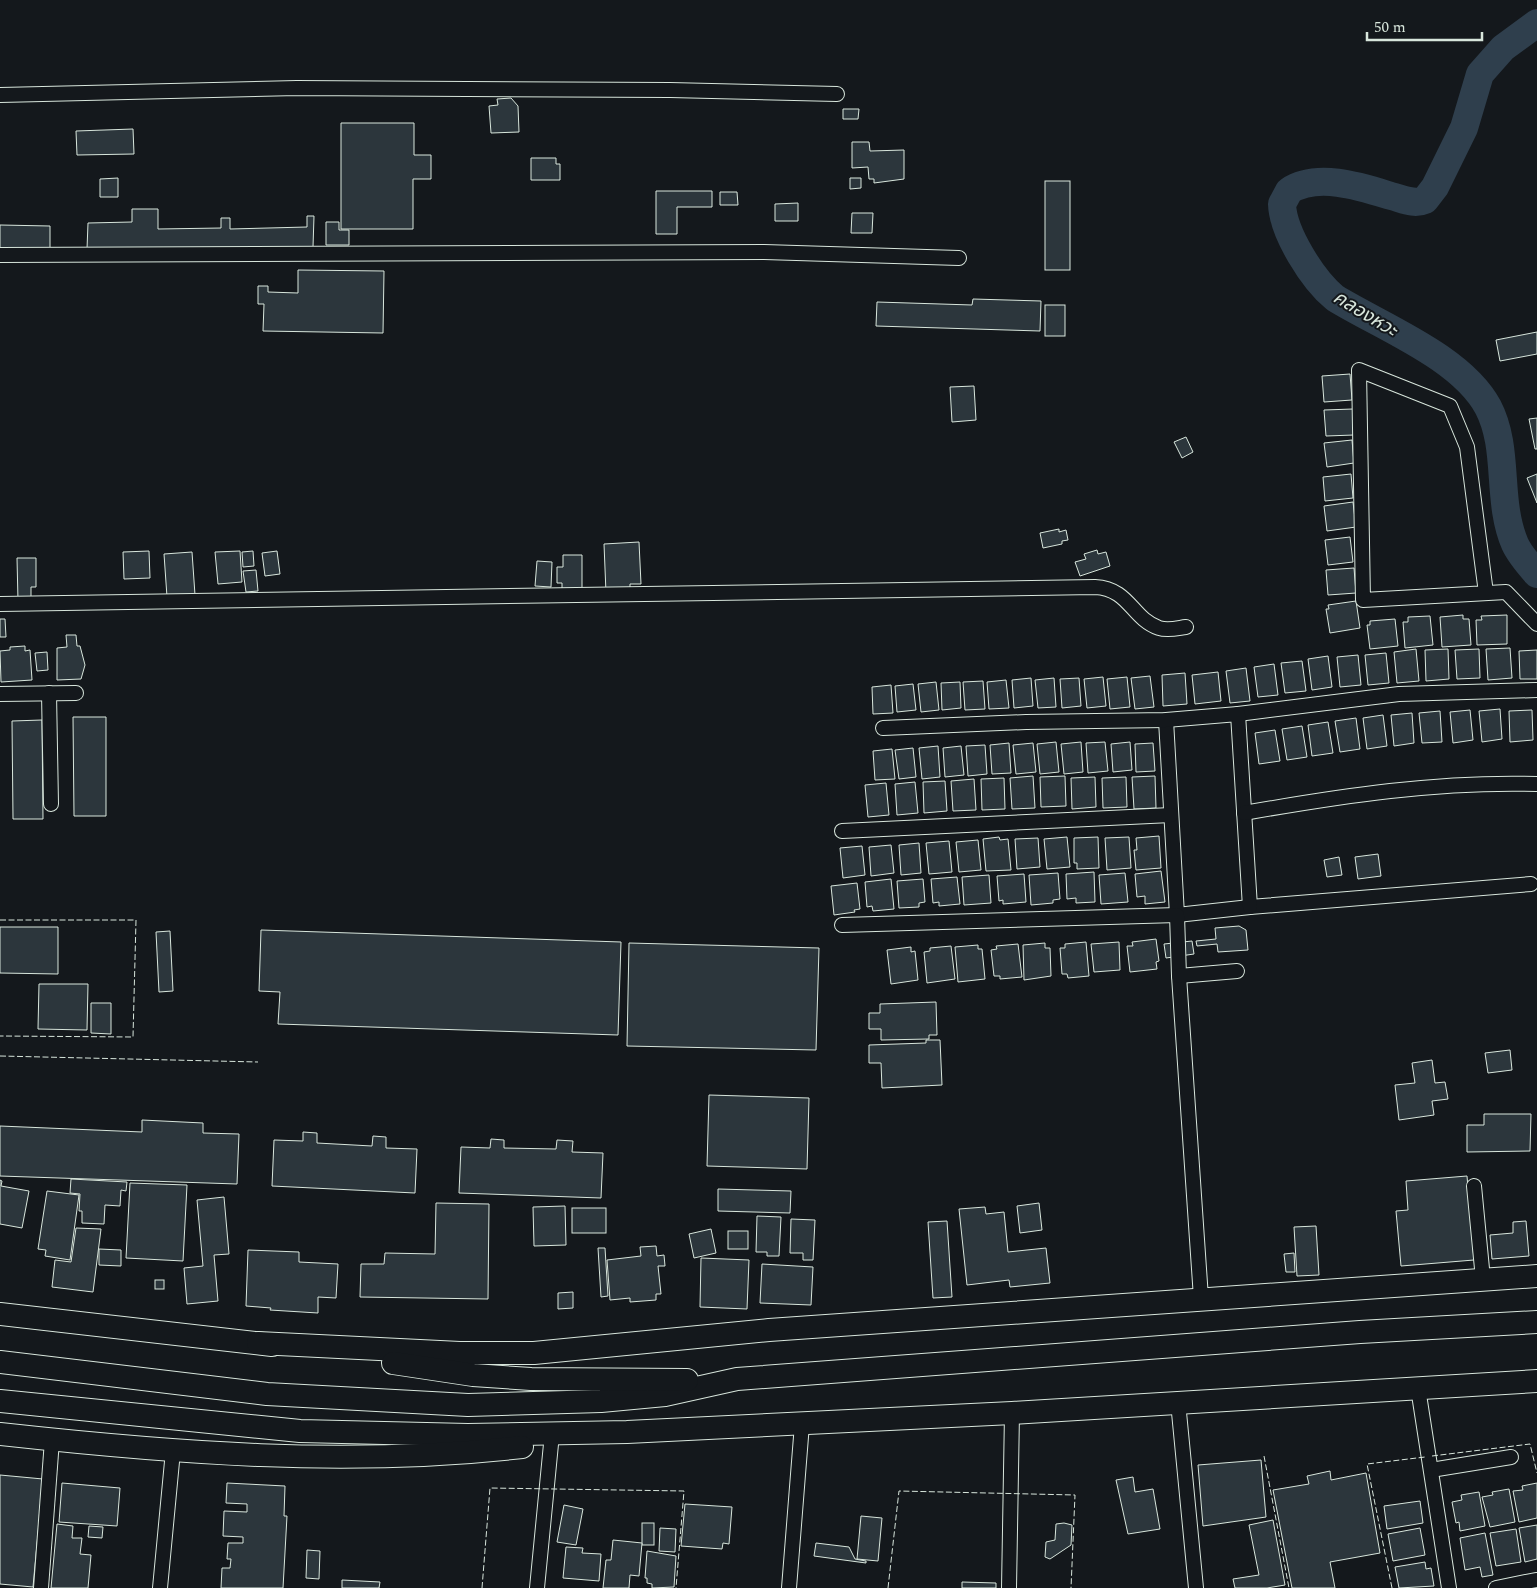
<svg xmlns="http://www.w3.org/2000/svg" width="1537" height="1588" font-family="Spectral,'Noto Sans Thai',serif">
<rect width="100%" height="100%" fill="#14181c"/>
<g fill="none" stroke-linecap="round" stroke-linejoin="round">
<path stroke="#2f3f4d" stroke-width="28" d="M 1537,23 L 1503,48 L 1480,74 L 1464,128 L 1435,187 L 1425,200 C 1414,205 1403,199 1391,196 C 1362,187 1317,172 1289,191 L 1282,204 C 1283,233 1313,280 1335,298 C 1382,327 1461,357 1488,407 C 1510,449 1496,500 1515,544 C 1520,555 1529,565 1537,574"/>
</g>
<g fill="#2c363c" stroke="#d8e6dc">
<polygon points="511,98 518,106 519,132 491,133 489,106 498,105 497,99"/>
<polygon points="843,109 859,109 858,119 843,119"/>
<polygon points="341,123 414,123 414,155 431,155 431,179 413,179 413,229 341,229"/>
<polygon points="133,129 134,154 77,155 76,131"/>
<polygon points="852,142 869,142 870,151 904,150 904,179 874,183 874,179 869,179 868,167 852,168"/>
<polygon points="531,158 556,158 556,164 560,164 560,180 531,180"/>
<polygon points="118,178 118,197 100,197 100,179"/>
<polygon points="850,178 861,178 861,188 850,189"/>
<rect x="1045" y="181" width="25" height="89"/>
<polygon points="656,191 712,191 712,207 677,207 677,234 656,234"/>
<polygon points="720,192 737,192 738,205 720,205"/>
<polygon points="798,203 798,221 775,221 775,204"/>
<polygon points="132,209 158,209 158,229 221,228 221,218 230,218 230,229 307,227 307,216 314,216 313,247 87,249 88,223 132,222"/>
<polygon points="852,213 873,213 872,233 851,233"/>
<polygon points="326,222 339,222 339,230 349,230 349,245 326,245"/>
<polygon points="0,225 50,226 50,249 0,248"/>
<polygon points="298,270 384,271 383,333 263,331 264,304 258,304 258,286 268,286 268,292 298,293"/>
<polygon points="973,299 1041,301 1040,331 876,326 877,302 972,305"/>
<rect x="1045" y="305" width="20" height="31"/>
<polygon points="1537,332 1537,354 1500,361 1496,340"/>
<polygon points="1350,374 1352,400 1324,402 1322,376"/>
<polygon points="974,386 976,420 952,422 950,387"/>
<polygon points="1353,409 1354,435 1326,436 1324,410"/>
<polygon points="1537,418 1537,449 1535,449 1529,419"/>
<polygon points="1186,437 1193,452 1182,458 1174,442"/>
<polygon points="1352,440 1354,463 1327,467 1324,443"/>
<polygon points="1351,474 1353,498 1325,501 1323,477"/>
<polygon points="1537,474 1537,503 1527,478"/>
<polygon points="1353,502 1356,527 1327,531 1324,506"/>
<polygon points="1059,529 1059,532 1066,530 1068,540 1062,541 1062,544 1043,548 1040,533"/>
<polygon points="1350,537 1353,562 1328,565 1325,540"/>
<polygon points="639,542 641,584 630,584 630,591 606,593 604,544"/>
<polygon points="1097,550 1098,554 1106,552 1110,566 1080,576 1075,562 1086,559 1084,554"/>
<polygon points="149,551 150,578 124,579 123,552"/>
<polygon points="240,551 242,582 218,584 215,552"/>
<polygon points="253,551 254,566 243,567 242,552"/>
<polygon points="277,551 280,574 265,576 262,553"/>
<polygon points="192,552 195,595 167,597 164,554"/>
<polygon points="563,555 582,555 582,591 562,591 562,583 557,583 557,567 563,567"/>
<polygon points="17,558 36,558 36,587 31,587 31,601 18,601"/>
<polygon points="537,561 552,562 551,587 535,586"/>
<polygon points="1354,568 1356,593 1328,595 1326,570"/>
<polygon points="256,570 258,591 246,592 243,571"/>
<polygon points="1356,601 1360,628 1330,633 1326,609 1329,609 1328,605"/>
<polygon points="1463,615 1463,619 1469,619 1471,645 1442,647 1440,617"/>
<polygon points="1507,615 1507,644 1477,645 1476,620 1482,620 1481,616"/>
<polygon points="1430,616 1433,645 1405,648 1403,622 1408,622 1408,617"/>
<polygon points="0,619 5,619 6,637 0,637"/>
<polygon points="1395,619 1398,646 1370,649 1367,625 1370,625 1370,621"/>
<polygon points="66,635 76,635 77,646 80,646 85,665 81,679 57,680 57,648 67,647"/>
<polygon points="25,646 25,651 30,650 32,680 1,682 0,651 10,650 10,647"/>
<polygon points="1510,648 1512,678 1488,680 1486,649"/>
<polygon points="1416,649 1419,681 1397,683 1394,652"/>
<polygon points="1448,649 1449,679 1426,681 1425,650"/>
<polygon points="1479,649 1480,678 1457,679 1455,650"/>
<polygon points="1537,650 1537,679 1520,679 1519,651"/>
<polygon points="47,652 48,670 37,671 35,653"/>
<polygon points="1386,653 1389,683 1368,685 1365,655"/>
<polygon points="1358,655 1361,685 1340,687 1337,657"/>
<polygon points="1328,656 1332,687 1312,690 1308,659"/>
<polygon points="1302,661 1306,691 1285,693 1281,663"/>
<polygon points="1274,664 1278,695 1258,697 1254,667"/>
<polygon points="1246,668 1250,701 1230,703 1226,671"/>
<polygon points="1218,672 1221,701 1195,704 1192,675"/>
<polygon points="1185,673 1187,704 1163,706 1162,675"/>
<polygon points="1150,676 1154,707 1135,709 1131,678"/>
<polygon points="1103,677 1106,706 1087,708 1084,679"/>
<polygon points="1127,677 1130,707 1110,709 1107,679"/>
<polygon points="1031,678 1033,706 1014,708 1012,680"/>
<polygon points="1054,678 1056,707 1038,708 1035,680"/>
<polygon points="1079,678 1081,706 1062,708 1060,679"/>
<polygon points="1006,680 1009,708 989,709 987,682"/>
<polygon points="983,681 985,709 965,710 963,682"/>
<polygon points="936,682 939,710 921,712 918,684"/>
<polygon points="960,682 961,708 942,710 941,683"/>
<polygon points="913,684 916,710 897,712 895,686"/>
<polygon points="891,685 893,713 873,714 872,687"/>
<polygon points="1500,709 1502,739 1482,742 1479,711"/>
<polygon points="1470,710 1473,740 1453,743 1450,712"/>
<polygon points="1532,710 1533,740 1510,742 1509,711"/>
<polygon points="1440,711 1442,742 1422,743 1419,713"/>
<polygon points="1412,713 1414,743 1394,746 1391,715"/>
<polygon points="1383,715 1387,746 1367,749 1363,718"/>
<polygon points="73,717 106,717 106,816 74,816"/>
<polygon points="1356,718 1360,749 1340,752 1335,721"/>
<polygon points="42,720 43,819 13,819 12,721"/>
<polygon points="1328,722 1333,753 1312,756 1308,725"/>
<polygon points="1302,726 1307,757 1287,760 1282,729"/>
<polygon points="1275,730 1280,761 1259,764 1255,733"/>
<polygon points="1056,742 1059,772 1040,774 1037,744"/>
<polygon points="1081,742 1083,772 1064,774 1061,744"/>
<polygon points="1105,742 1108,771 1088,773 1086,743"/>
<polygon points="1130,742 1132,770 1113,772 1111,744"/>
<polygon points="1009,743 1011,773 992,774 990,745"/>
<polygon points="1033,743 1036,772 1016,774 1013,745"/>
<polygon points="1153,743 1155,771 1136,772 1135,744"/>
<polygon points="985,745 987,774 968,776 966,746"/>
<polygon points="938,746 940,777 922,779 919,748"/>
<polygon points="961,746 964,775 945,777 943,748"/>
<polygon points="913,748 916,777 899,779 895,750"/>
<polygon points="892,749 895,779 875,780 873,751"/>
<polygon points="1033,776 1035,808 1012,809 1010,778"/>
<polygon points="1065,776 1066,806 1041,807 1040,777"/>
<polygon points="1155,776 1156,808 1134,809 1132,777"/>
<polygon points="1095,777 1096,807 1072,809 1071,778"/>
<polygon points="1126,777 1127,807 1103,808 1102,778"/>
<polygon points="1004,778 1005,809 982,810 981,779"/>
<polygon points="974,779 976,810 953,811 951,781"/>
<polygon points="945,781 947,811 924,813 923,782"/>
<polygon points="915,782 918,813 897,815 895,784"/>
<polygon points="886,783 889,815 868,817 865,785"/>
<polygon points="1159,836 1161,868 1136,870 1134,850 1137,850 1136,838"/>
<polygon points="999,837 1000,840 1008,839 1011,870 986,871 983,839"/>
<polygon points="1067,837 1070,867 1047,869 1044,839"/>
<polygon points="1098,837 1099,868 1077,869 1077,863 1074,863 1074,838"/>
<polygon points="1129,837 1131,868 1107,870 1105,838"/>
<polygon points="1038,838 1040,867 1017,869 1015,839"/>
<polygon points="978,840 981,870 959,872 956,842"/>
<polygon points="949,841 952,872 929,874 926,843"/>
<polygon points="919,843 921,873 901,875 899,845"/>
<polygon points="891,845 894,873 871,876 869,847"/>
<polygon points="862,846 865,875 843,878 840,848"/>
<polygon points="1378,854 1381,876 1358,879 1355,857"/>
<polygon points="1339,857 1342,875 1327,877 1324,860"/>
<polygon points="1161,871 1165,902 1145,904 1145,896 1137,897 1135,874"/>
<polygon points="1094,872 1095,902 1076,903 1076,898 1067,899 1066,874"/>
<polygon points="1058,873 1060,899 1053,900 1053,903 1031,905 1029,875"/>
<polygon points="1125,873 1128,902 1101,904 1099,875"/>
<polygon points="1024,874 1026,902 1003,904 1003,900 999,901 997,876"/>
<polygon points="989,875 991,903 964,905 962,877"/>
<polygon points="957,877 960,904 939,906 939,902 933,903 931,879"/>
<polygon points="891,879 894,909 873,911 872,906 867,907 865,882"/>
<polygon points="923,879 925,902 919,903 919,907 899,908 897,881"/>
<polygon points="857,883 860,909 854,910 855,912 834,915 831,886"/>
<polygon points="1239,926 1246,930 1248,950 1218,952 1217,944 1197,946 1196,941 1216,939 1215,928"/>
<polygon points="0,927 58,927 58,974 0,973"/>
<polygon points="261,930 621,942 618,1035 278,1024 280,992 259,991"/>
<polygon points="170,931 173,991 159,992 156,932"/>
<polygon points="1156,939 1159,961 1156,962 1157,969 1130,972 1127,946 1133,946 1132,942"/>
<polygon points="1192,941 1194,954 1166,958 1164,944"/>
<polygon points="1086,942 1089,976 1068,978 1067,974 1062,974 1060,948 1065,948 1065,944"/>
<polygon points="1119,942 1120,970 1094,972 1091,944"/>
<polygon points="629,943 819,948 816,1050 627,1046"/>
<polygon points="1045,943 1045,948 1050,948 1051,976 1024,980 1023,945"/>
<polygon points="1018,944 1022,977 1000,979 1000,976 994,976 991,950 997,949 996,946"/>
<polygon points="978,945 978,949 982,949 985,979 958,982 955,947"/>
<polygon points="951,946 955,979 927,983 924,952 930,951 930,948"/>
<polygon points="911,947 911,952 915,951 918,980 891,984 887,950"/>
<polygon points="39,984 88,984 87,1030 38,1029"/>
<polygon points="936,1002 937,1035 929,1035 929,1039 881,1040 881,1029 869,1029 869,1013 880,1013 880,1004"/>
<polygon points="91,1003 111,1003 111,1034 91,1033"/>
<polygon points="926,1040 940,1040 942,1085 882,1088 881,1063 869,1063 869,1045 926,1043"/>
<polygon points="1510,1050 1512,1070 1488,1073 1485,1053"/>
<polygon points="1432,1060 1435,1083 1445,1082 1448,1099 1432,1101 1434,1115 1399,1120 1395,1085 1415,1083 1412,1063"/>
<polygon points="709,1095 809,1098 807,1169 707,1166"/>
<polygon points="1484,1114 1531,1114 1530,1151 1467,1152 1467,1125 1484,1125"/>
<polygon points="142,1120 203,1123 203,1133 239,1134 237,1184 0,1176 0,1126 142,1132"/>
<polygon points="303,1132 317,1133 317,1143 372,1146 373,1136 386,1137 386,1148 417,1149 415,1193 272,1186 274,1140 303,1141"/>
<polygon points="491,1139 504,1140 504,1148 556,1149 557,1140 573,1141 572,1152 603,1153 601,1198 459,1193 461,1147 490,1148"/>
<polygon points="1467,1176 1474,1260 1401,1266 1396,1211 1408,1210 1406,1181"/>
<polygon points="71,1179 127,1182 126,1191 121,1190 120,1206 105,1205 104,1224 82,1223 82,1211 79,1211 80,1194 70,1193"/>
<polygon points="0,1180 2,1181 1,1186 29,1191 22,1228 0,1224"/>
<polygon points="130,1183 187,1185 183,1261 126,1258"/>
<polygon points="718,1189 791,1191 790,1213 718,1211"/>
<polygon points="47,1191 79,1195 70,1260 45,1256 46,1250 38,1249"/>
<polygon points="224,1197 229,1254 214,1255 218,1301 187,1304 184,1268 203,1266 197,1200"/>
<polygon points="436,1203 489,1204 488,1299 360,1297 361,1264 384,1264 385,1253 435,1254"/>
<polygon points="1039,1203 1042,1230 1020,1233 1017,1206"/>
<polygon points="565,1206 566,1245 534,1246 533,1207"/>
<polygon points="985,1207 986,1214 1004,1212 1008,1252 1046,1248 1050,1283 1010,1287 1009,1280 967,1285 959,1209"/>
<rect x="572" y="1208" width="34" height="25"/>
<polygon points="757,1216 781,1217 779,1256 767,1256 767,1252 756,1252"/>
<polygon points="791,1219 815,1220 813,1260 803,1260 803,1253 790,1253"/>
<polygon points="947,1221 952,1297 933,1298 928,1222"/>
<polygon points="1526,1221 1529,1256 1492,1259 1490,1235 1513,1233 1513,1222"/>
<polygon points="1316,1226 1319,1275 1297,1276 1294,1227"/>
<polygon points="76,1228 101,1229 93,1292 52,1287 55,1260 71,1262"/>
<polygon points="711,1229 716,1253 694,1258 689,1234"/>
<rect x="728" y="1231" width="20" height="18"/>
<polygon points="656,1246 657,1256 664,1255 665,1266 658,1266 661,1294 656,1294 656,1300 630,1302 630,1298 610,1300 607,1260 641,1256 640,1247"/>
<polygon points="598,1248 605,1248 608,1296 601,1297"/>
<polygon points="99,1249 121,1250 121,1266 99,1265"/>
<polygon points="248,1250 299,1252 299,1262 338,1264 336,1298 318,1297 318,1313 270,1310 271,1308 246,1306"/>
<polygon points="1294,1253 1295,1272 1286,1272 1284,1254"/>
<polygon points="701,1258 749,1260 747,1309 700,1307"/>
<polygon points="762,1264 813,1267 811,1305 760,1303"/>
<rect x="155" y="1280" width="9" height="9"/>
<polygon points="573,1292 573,1308 558,1309 558,1293"/>
<polygon points="1261,1460 1266,1517 1203,1526 1198,1465"/>
<polygon points="1330,1471 1331,1480 1366,1473 1380,1553 1330,1562 1335,1588 1292,1588 1273,1490 1309,1484 1307,1476"/>
<polygon points="0,1475 43,1479 33,1587 0,1584"/>
<polygon points="1133,1477 1135,1492 1153,1489 1160,1529 1128,1534 1116,1480"/>
<polygon points="62,1483 120,1488 117,1526 59,1522"/>
<polygon points="227,1483 285,1486 284,1516 287,1516 283,1588 221,1588 222,1568 230,1568 231,1559 227,1559 228,1543 243,1543 243,1537 223,1536 224,1511 247,1512 247,1504 226,1503"/>
<polygon points="1537,1483 1537,1518 1519,1522 1513,1491 1523,1490 1522,1486"/>
<polygon points="1509,1489 1515,1522 1490,1527 1482,1497 1493,1495 1492,1492"/>
<polygon points="1479,1492 1485,1526 1460,1531 1459,1522 1456,1523 1452,1502 1462,1500 1461,1495"/>
<polygon points="1420,1501 1423,1523 1387,1529 1384,1506"/>
<polygon points="685,1504 732,1507 729,1544 723,1543 722,1549 681,1546"/>
<polygon points="564,1505 583,1509 576,1545 557,1542"/>
<polygon points="861,1516 882,1518 878,1561 857,1559"/>
<polygon points="1273,1520 1285,1585 1267,1588 1235,1588 1233,1579 1259,1575 1249,1525"/>
<rect x="642" y="1523" width="12" height="22"/>
<polygon points="1064,1523 1072,1525 1071,1545 1050,1559 1045,1557 1046,1542 1055,1540 1056,1524"/>
<polygon points="57,1524 73,1526 72,1538 82,1538 80,1554 91,1555 88,1588 51,1588"/>
<polygon points="1537,1525 1537,1559 1525,1562 1519,1528"/>
<polygon points="89,1526 103,1527 102,1538 88,1537"/>
<polygon points="660,1528 676,1529 675,1552 659,1551"/>
<polygon points="1420,1528 1425,1555 1393,1561 1388,1534"/>
<polygon points="1516,1529 1521,1562 1496,1566 1490,1533"/>
<polygon points="1485,1533 1493,1575 1482,1577 1480,1567 1465,1570 1460,1538"/>
<polygon points="613,1540 642,1543 639,1576 630,1575 629,1588 603,1588 606,1560 611,1560"/>
<polygon points="816,1543 849,1547 855,1559 866,1561 866,1563 814,1556"/>
<polygon points="566,1547 583,1548 582,1553 601,1554 599,1581 563,1578"/>
<polygon points="307,1550 320,1551 319,1579 306,1578"/>
<polygon points="647,1551 676,1556 674,1587 652,1588 652,1584 647,1583 647,1578 645,1578"/>
<polygon points="1425,1562 1426,1569 1431,1568 1434,1586 1399,1588 1395,1567"/>
<polygon points="342,1580 380,1582 379,1588 342,1588"/>
<polygon points="962,1582 996,1583 996,1588 962,1588"/>
</g>
<g fill="none" stroke-linecap="round" stroke-linejoin="round">
<g stroke="#d8e6dc" stroke-width="16">
<g id="minor">
<polyline points="0,95 297,88 670,90 837,94"/>
<polyline points="0,255 764,252 959,258"/>
<polyline points="1486,593 1467,447 1450,406 1359,370 1363,600 1506,592 1537,624"/>
<path d="M 0,604 L 1095,587 C 1130,589 1131,618 1159,628 C 1168,631 1178,628 1186,627"/>
<polyline points="49,693 51,804"/>
<polyline points="0,694 76,693"/>
<polyline points="1238,714 1399,694 1537,690"/>
<polyline points="1166,720 1177,915 1250,907 1531,884"/>
<polyline points="883,728 1026,722 1166,720 1238,714 1250,907"/>
<path d="M 1244,813 C 1341,796 1439,781 1537,784"/>
<polyline points="842,831 1171,815"/>
<polyline points="842,925 1177,915 1179,976 1201,1298"/>
<polyline points="1179,976 1237,971"/>
<polyline points="1474,1186 1483,1279"/>
<polyline points="1418,1388 1449,1588"/>
<polyline points="1178,1402 1196,1588"/>
<polyline points="1431,1470 1511,1457"/>
<polyline points="41,1588 52,1440"/>
<polyline points="160,1588 173,1451"/>
<polyline points="537,1588 551,1444"/>
<polyline points="789,1588 802,1424"/>
<polyline points="1009,1588 1012,1413"/>
<polyline points="1496,1588 1536,1580"/>
</g>
</g>
<g stroke="#d8e6dc" stroke-width="24">
<g id="trunk">
<polyline points="0,1314 272,1345"/>
<polyline points="258,1343 460,1353 534,1353 769,1330 1537,1276"/>
<polyline points="0,1362 267,1394 468,1405 601,1401 665,1395 737,1379 1360,1332 1537,1322"/>
<polyline points="393,1363 473,1375 531,1379 687,1380"/>
<polyline points="0,1401 300,1431 468,1435 627,1432 1012,1413 1537,1381"/>
<path d="M 0,1434 C 173,1453 348,1467 522,1447"/>
</g>
</g>
<use href="#minor" stroke="#14181c" stroke-width="14"/>
<use href="#trunk" stroke="#14181c" stroke-width="22"/>
<g stroke="#d8e6dc" stroke-width="1" stroke-dasharray="6 2.5" stroke-linecap="butt">
<polyline points="0,920 136,920 133,1037 0,1036"/>
<polyline points="0,1056 258,1062"/>
<polyline points="1264,1456 1289,1588"/>
<polyline points="1432,1456 1530,1444 1537,1473"/>
<polyline points="482,1588 490,1488 684,1491 676,1588"/>
<polyline points="888,1588 899,1491 1075,1495 1071,1588"/>
<polyline points="1392,1588 1367,1464 1425,1457"/>
</g>
</g>
<g text-anchor="middle" dominant-baseline="central" stroke-width="4" stroke-linejoin="round" paint-order="stroke">
<g font-size="19" font-style="italic" fill="#d8e6dc" stroke="#14181c">
<text transform="translate(1365 314) rotate(31)">คลองหวะ</text>
</g>
</g>
<path d="M1367 32v8h115v-8" fill="none" stroke="#d8e6dc" stroke-width="2.5"/>
<text x="1374" y="32" font-size="15" fill="#d8e6dc" stroke="#14181c" stroke-width="4" paint-order="stroke">50 m</text>
</svg>
